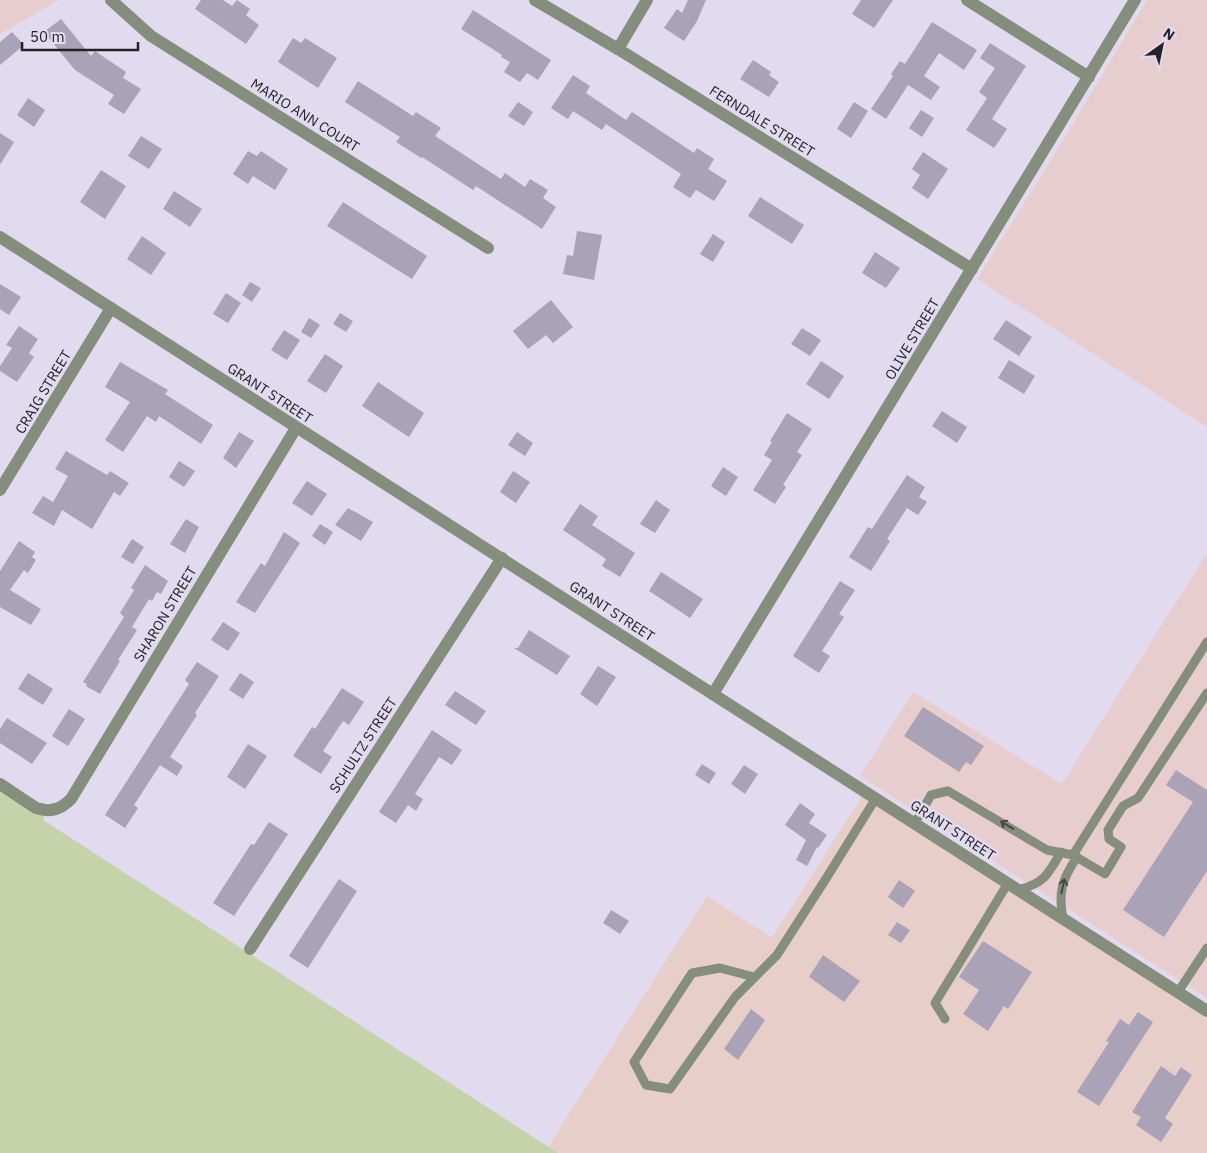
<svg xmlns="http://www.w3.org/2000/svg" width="1207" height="1153" font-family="'IBM Plex Sans',sans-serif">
<rect width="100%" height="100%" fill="#e2daee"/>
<g fill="#e8cdce">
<polygon points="0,0 59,0 0,34"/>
<polygon points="1147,0 1207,0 1207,427 977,279 1062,142"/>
<polygon points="1207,553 1207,998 860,776 913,692 1062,784"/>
</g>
<polygon fill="#e8cec9" points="862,796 1207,1018 1207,1153 558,1153 548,1147 707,896 772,938"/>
<polygon fill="#c6d2a9" points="0,788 45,814 43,820 558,1153 0,1153"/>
<g fill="#aaa2b6">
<polygon points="201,0 223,0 232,6 237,0 250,9 246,15 259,25 246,44 195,9"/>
<polygon points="688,0 706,0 697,21 684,41 664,28 677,9 682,13"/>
<polygon points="861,0 893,0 874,28 852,14"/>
<polygon points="473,10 551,60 538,80 527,73 520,82 504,72 510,62 501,57 502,55 461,29"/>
<polygon points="61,19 91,56 95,51 126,72 123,78 141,89 124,114 108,104 114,95 75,70 44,32"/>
<polygon points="932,22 977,50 964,70 939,53 924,76 940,87 931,100 908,85 886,119 871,109 893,76 891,74 900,61 905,64"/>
<polygon points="12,32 24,45 0,65 0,42"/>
<polygon points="293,38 301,43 305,38 337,58 318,88 278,62"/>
<polygon points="990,43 1026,66 992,119 1007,129 994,148 966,130 987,98 979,92 995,68 980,58"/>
<polygon points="753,60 771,72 769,75 779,82 769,97 740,79"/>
<polygon points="573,75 590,86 586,93 626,120 632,112 694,153 697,148 714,159 708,169 727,181 714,201 696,190 690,198 673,187 681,174 606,124 602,130 573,111 568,119 551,108"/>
<polygon points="358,81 413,116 416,112 441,128 435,136 501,179 505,173 525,187 530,179 548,190 543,198 556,207 542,229 476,186 473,190 422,157 421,158 396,142 400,137 345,102"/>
<polygon points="28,98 45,110 34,127 17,115"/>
<polygon points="518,102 533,112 524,126 508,116"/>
<polygon points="854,102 868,111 851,138 837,129"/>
<polygon points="921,110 934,118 922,137 909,128"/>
<polygon points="0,133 14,142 0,165"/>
<polygon points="141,136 162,149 149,169 128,156"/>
<polygon points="248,151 257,156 261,151 288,169 275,190 253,176 248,184 233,174"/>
<polygon points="923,152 948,169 928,199 912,188 920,175 912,169"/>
<polygon points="101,170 126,186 105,219 80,202"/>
<polygon points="174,191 202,209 190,227 163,209"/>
<polygon points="760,197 804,225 792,244 748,216"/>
<polygon points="343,202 427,256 412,279 327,226"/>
<polygon points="577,231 602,235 594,280 563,274 567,255 573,256"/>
<polygon points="713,234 725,242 713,262 700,254"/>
<polygon points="142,236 166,253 151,275 127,259"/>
<polygon points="875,252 900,268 886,288 862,273"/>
<polygon points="250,282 261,288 252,302 242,295"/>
<polygon points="0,284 21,297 9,315 0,309"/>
<polygon points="226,293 241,303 228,323 213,314"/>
<polygon points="551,300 573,327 553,343 546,335 528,349 513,331"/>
<polygon points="340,313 353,321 346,332 333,324"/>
<polygon points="309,318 320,325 311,338 301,332"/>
<polygon points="1006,320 1032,337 1019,356 993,339"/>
<polygon points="19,326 38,339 29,353 34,357 17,382 0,371 0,366 12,348 6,345"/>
<polygon points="802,328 821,340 810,356 791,344"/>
<polygon points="284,330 300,340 287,360 271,350"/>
<polygon points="325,354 343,366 326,393 307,381"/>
<polygon points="1009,360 1035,376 1024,394 998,378"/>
<polygon points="821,361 844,376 829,399 806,384"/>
<polygon points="120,362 168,390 165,394 213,425 201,444 159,416 156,422 147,416 123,452 105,440 130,402 105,387"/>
<polygon points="378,382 424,413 409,437 362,406"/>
<polygon points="942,411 967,427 957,443 932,426"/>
<polygon points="787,413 812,429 797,452 802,455 783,485 786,487 775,504 753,490 772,460 764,455 772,442 770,441"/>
<polygon points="239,432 254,441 236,468 223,458"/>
<polygon points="517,432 533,443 525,456 508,445"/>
<polygon points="66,451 107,475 110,471 129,483 120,496 114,492 92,529 62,510 54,526 32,513 43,496 53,502 68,476 55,469"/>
<polygon points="179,461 195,471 184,487 169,477"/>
<polygon points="723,467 738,477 726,496 711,486"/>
<polygon points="513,471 530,482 516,503 500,492"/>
<polygon points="907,475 925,487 919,497 927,502 918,515 907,508 887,539 890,541 871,571 849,557 868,527 872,529"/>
<polygon points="307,481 327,494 312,516 292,503"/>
<polygon points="656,500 670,510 655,533 640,524"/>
<polygon points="580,504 598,516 592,525 635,553 620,577 602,566 606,559 563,530"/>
<polygon points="348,508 373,522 361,541 335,525"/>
<polygon points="186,519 199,527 185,553 170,544"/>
<polygon points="320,524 333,532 325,545 312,536"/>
<polygon points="284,532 300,543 255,613 236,602 261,563 265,566"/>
<polygon points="132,539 144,547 133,564 121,557"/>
<polygon points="19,541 35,552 32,557 36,560 28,573 24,570 10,590 41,609 31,625 0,607 0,571"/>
<polygon points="145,565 168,581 161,594 157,592 152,601 149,599 132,627 137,630 118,660 120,661 100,694 86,686 87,684 83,682 124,617 120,613 134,590 131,588"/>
<polygon points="661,572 703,599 690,618 649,591"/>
<polygon points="840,581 855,590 839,614 844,617 822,651 830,656 819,673 793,656"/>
<polygon points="223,622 240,633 228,651 211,640"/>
<polygon points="529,630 570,656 557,675 514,648 518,648"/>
<polygon points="197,662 219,676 195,713 197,715 170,757 183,766 177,776 160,765 134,805 138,808 125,828 105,815 189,684 185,680"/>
<polygon points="598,666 616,677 597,706 580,694"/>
<polygon points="28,673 53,689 43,705 18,689"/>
<polygon points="240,673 254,682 243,699 229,690"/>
<polygon points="342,688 364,702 349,725 343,721 323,751 332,757 321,774 293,756 312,727 315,729"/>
<polygon points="455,691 486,711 476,725 445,705"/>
<polygon points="923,707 984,746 971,765 966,762 959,772 904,736"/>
<polygon points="69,709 85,719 68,746 52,736"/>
<polygon points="7,718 47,743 32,764 0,743 0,729"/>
<polygon points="432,730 462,750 452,765 439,757 415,794 423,799 416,811 408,805 396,823 379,812"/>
<polygon points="248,744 267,756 245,789 227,777"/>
<polygon points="702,764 716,773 709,784 695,775"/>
<polygon points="744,765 758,774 745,794 731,784"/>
<polygon points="1176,770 1207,790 1207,871 1164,937 1123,910 1193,802 1166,785"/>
<polygon points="800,803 815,814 809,823 827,835 818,848 817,847 807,866 796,860 806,840 785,825"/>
<polygon points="269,822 288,834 234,916 213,903 251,844 254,845"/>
<polygon points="339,879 357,891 308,968 289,956"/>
<polygon points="899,880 915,891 903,908 888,897"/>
<polygon points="611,910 629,921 620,934 603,923"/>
<polygon points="897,922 910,930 901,943 888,935"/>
<polygon points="983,941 1032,972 1008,1009 1004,1006 988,1031 963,1014 979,990 959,977"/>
<polygon points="823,955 860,981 844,1002 809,977"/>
<polygon points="751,1009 765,1020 738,1060 724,1049"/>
<polygon points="1138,1012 1153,1022 1099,1106 1077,1092 1109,1042 1106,1041 1120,1019 1129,1025"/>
<polygon points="1161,1066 1175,1076 1181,1067 1192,1075 1165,1118 1173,1124 1161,1142 1136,1125 1141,1117 1132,1112"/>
</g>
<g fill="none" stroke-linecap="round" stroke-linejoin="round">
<g stroke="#858d7d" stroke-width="9">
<polyline points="915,823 931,795 948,791 1047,850 1073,855 1105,874 1121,847 1109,839 1108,830 1123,806 1138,798 1207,693"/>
<polyline points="1073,855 1207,642"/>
<path d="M 1018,890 C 1044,883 1048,875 1061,852"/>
<path d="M 1063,918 C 1058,893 1062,879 1077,857"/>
<polyline points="754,977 720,968 692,973 634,1062 646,1085 670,1089 735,997 777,955 827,877 876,798"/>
<polyline points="1178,992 1207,948"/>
<polyline points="945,1019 935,1003 1008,883"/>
</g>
<g stroke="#858d7d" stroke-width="12">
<polyline points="111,0 151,36 488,248"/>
<polyline points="535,0 618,49 972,269"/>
<polyline points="967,0 1089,77"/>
<polyline points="618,49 647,0"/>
<polyline points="0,490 111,308"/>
<path d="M 0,784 L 36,808 C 51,813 61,809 71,799 L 296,428"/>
<polyline points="250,949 502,558"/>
</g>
<g stroke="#858d7d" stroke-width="12">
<polyline points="0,237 1207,1011"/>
<polyline points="713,694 1135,0"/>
</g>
</g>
<defs><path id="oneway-shaft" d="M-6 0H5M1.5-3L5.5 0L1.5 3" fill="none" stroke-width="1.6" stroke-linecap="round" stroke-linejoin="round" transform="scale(1.25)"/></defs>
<g stroke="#464746">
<use href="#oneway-shaft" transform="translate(1007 825) rotate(-149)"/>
<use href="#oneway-shaft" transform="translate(1063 886) rotate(-77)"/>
</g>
<g text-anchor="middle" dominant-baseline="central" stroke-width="5" stroke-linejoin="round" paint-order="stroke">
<g font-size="14" fill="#242128" stroke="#e2daee">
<text transform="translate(305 115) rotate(32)">MARIO ANN COURT</text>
<text transform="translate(762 121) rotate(32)">FERNDALE STREET</text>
<text transform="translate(912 339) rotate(-59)">OLIVE STREET</text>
<text transform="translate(43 392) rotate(-59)">CRAIG STREET</text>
<text transform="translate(270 393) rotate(33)">GRANT STREET</text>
<text transform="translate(612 611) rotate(33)">GRANT STREET</text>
<text transform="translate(165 614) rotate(-59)">SHARON STREET</text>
<text transform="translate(363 745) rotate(-57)">SCHULTZ STREET</text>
<text transform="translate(953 830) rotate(33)">GRANT STREET</text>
</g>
</g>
<g transform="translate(1162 45) rotate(33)" stroke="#e2daee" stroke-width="4" paint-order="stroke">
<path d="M0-4L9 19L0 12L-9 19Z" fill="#242128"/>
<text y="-8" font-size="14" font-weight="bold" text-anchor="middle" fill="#242128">N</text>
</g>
<path d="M22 42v8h116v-8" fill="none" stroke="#242128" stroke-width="2.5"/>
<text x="30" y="42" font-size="15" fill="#242128" stroke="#e2daee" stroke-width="4" paint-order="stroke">50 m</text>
</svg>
